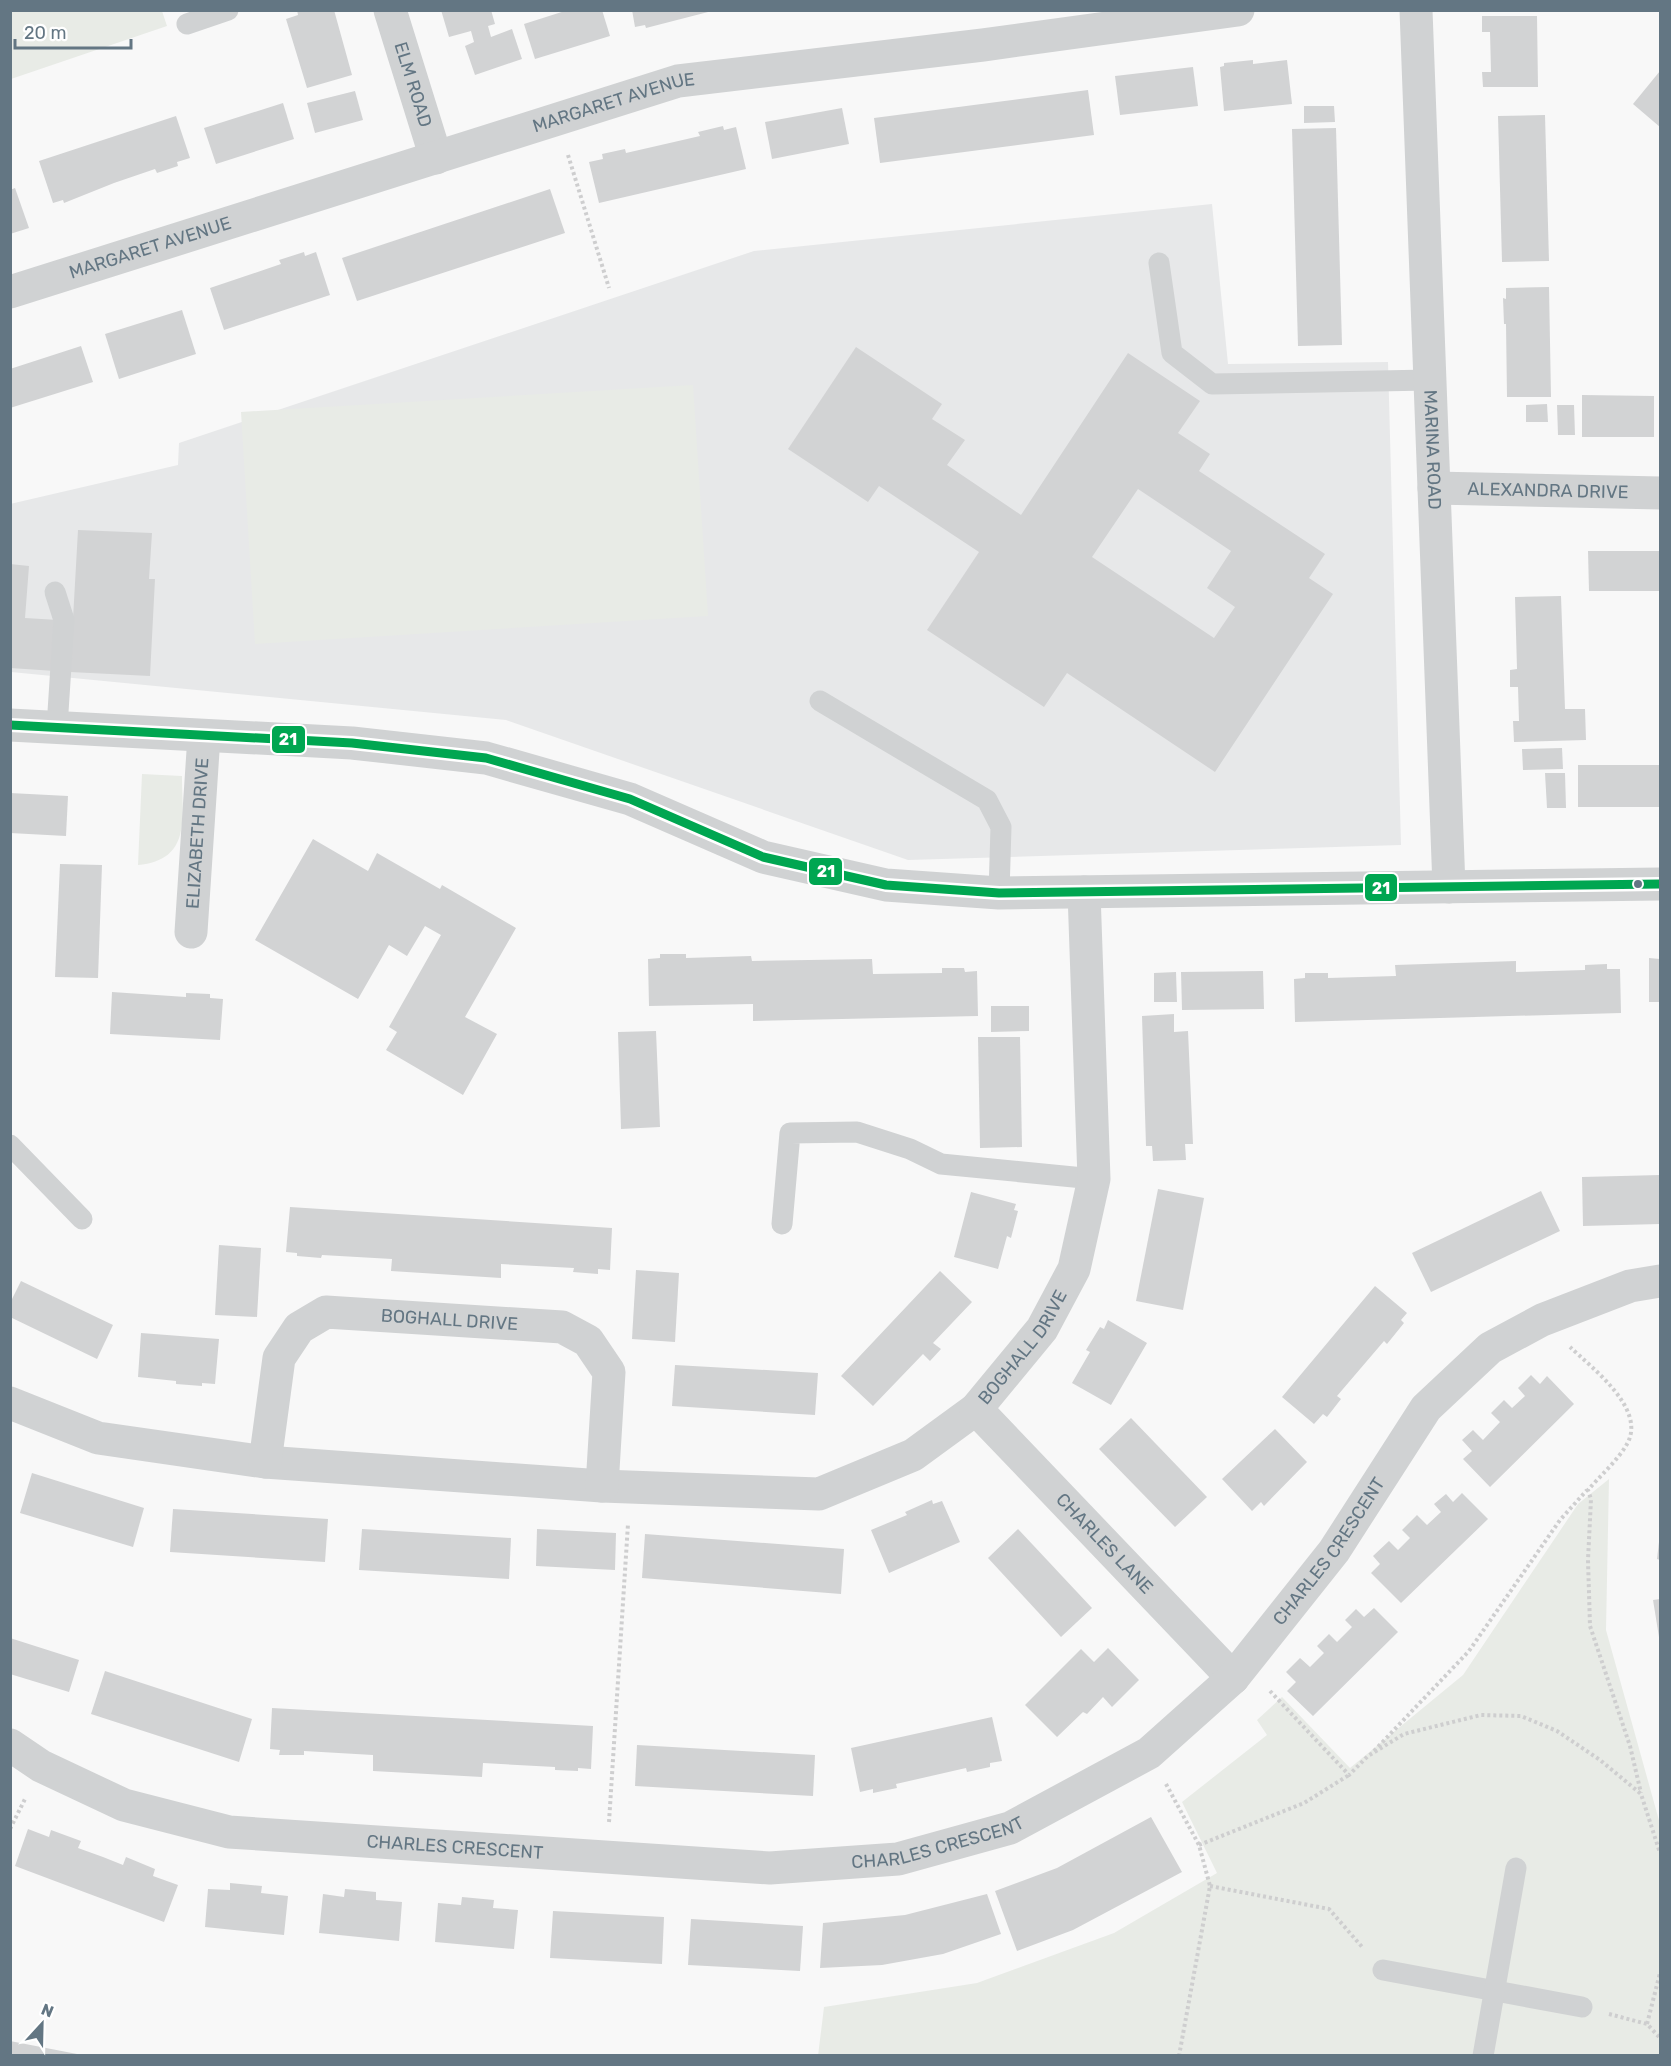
<svg xmlns="http://www.w3.org/2000/svg" width="1671" height="2066" font-family="Rubik,sans-serif">
<rect width="100%" height="100%" fill="#f8f8f8"/>
<polygon fill="#e7e8e9" points="1212,204 1228,364 1388,362 1401,845 908,860 506,720 11,672 10,504 178,465 179,443 754,251"/>
<g fill="#e8ebe6">
<polygon points="10,11 162,11 167,26 11,79"/>
<polygon points="693,385 708,616 255,644 241,412"/>
<path d="M 142,774 L 182,776 C 182,818 192,860 138,865 Z"/>
<polygon points="1609,1479 1606,1630 1660,1824 1660,2055 818,2056 824,2007 977,1983 1114,1933 1217,1873 1182,1802 1267,1735 1257,1720 1282,1697 1350,1768 1463,1675 1578,1504"/>
</g>
<g fill="#d2d3d4" fill-rule="evenodd">
<polygon points="297,10 334,10 352,75 307,88 286,19 298,15"/>
<polygon points="441,10 491,10 495,24 488,26 491,37 512,29 522,59 475,75 465,46 474,42 471,31 449,37"/>
<polygon points="568,10 602,10 610,36 535,59 524,24"/>
<polygon points="632,10 712,10 712,11 646,28 645,25 635,27"/>
<polygon points="1482,16 1537,16 1538,87 1483,87 1482,72 1491,72 1490,32 1482,32"/>
<polygon points="1253,60 1253,64 1287,60 1292,104 1224,111 1220,67 1224,66 1224,63"/>
<polygon points="1193,67 1198,106 1120,115 1115,76"/>
<polygon points="1660,71 1660,127 1633,104"/>
<polygon points="1088,90 1094,135 880,163 874,118"/>
<polygon points="355,91 363,120 315,133 307,103"/>
<polygon points="283,103 294,139 216,164 204,128"/>
<polygon points="1304,106 1334,106 1335,122 1304,123"/>
<polygon points="842,108 849,144 772,159 765,122"/>
<polygon points="1545,115 1549,261 1502,262 1498,116"/>
<polygon points="176,116 190,158 177,162 178,166 157,173 155,169 114,183 64,203 63,200 53,203 39,161"/>
<polygon points="723,126 724,130 736,127 746,169 599,203 589,162 603,159 602,154 625,149 626,153 674,142 700,136 698,132"/>
<polygon points="1336,128 1342,345 1298,346 1292,129"/>
<polygon points="15,188 29,228 10,234 10,190"/>
<polygon points="550,189 565,233 357,301 342,258"/>
<polygon points="304,252 305,256 316,252 330,295 224,330 210,288 281,264 279,260"/>
<polygon points="1549,287 1551,397 1507,397 1506,324 1504,324 1503,298 1506,299 1506,288"/>
<polygon points="182,310 196,354 119,379 105,334"/>
<polygon points="81,346 93,382 10,408 10,369"/>
<path d="M 856,347 L 942,404 L 932,419 L 965,440 L 947,465 L 1021,515 L 1128,353 L 1200,401 L 1178,433 L 1210,454 L 1199,471 L 1325,554 L 1309,578 L 1333,594 L 1215,772 L 1067,673 L 1044,707 L 927,630 L 979,552 L 879,486 L 868,502 L 788,449 ZM 1138,489 L 1231,551 L 1207,588 L 1235,607 L 1214,638 L 1092,557 Z"/>
<polygon points="1582,395 1654,396 1654,437 1582,437"/>
<polygon points="1547,404 1548,422 1526,422 1526,405"/>
<polygon points="1557,405 1574,405 1575,435 1558,435"/>
<polygon points="78,530 152,533 149,579 155,579 150,676 70,672"/>
<polygon points="1588,551 1660,551 1660,591 1589,591"/>
<polygon points="10,564 29,566 25,618 58,620 55,671 10,668"/>
<polygon points="1561,596 1565,709 1585,709 1586,740 1514,742 1513,721 1519,721 1518,687 1510,687 1510,670 1517,669 1515,597"/>
<polygon points="1562,748 1563,769 1523,770 1522,749"/>
<rect x="1578" y="765" width="82" height="42"/>
<polygon points="1545,773 1565,773 1566,808 1547,808"/>
<polygon points="10,793 68,796 66,836 10,833"/>
<polygon points="313,839 368,871 377,853 440,889 442,885 516,928 465,1017 497,1034 463,1095 386,1050 397,1032 389,1027 441,935 425,926 407,956 389,945 358,999 255,940"/>
<polygon points="60,864 102,865 98,978 55,977"/>
<polygon points="660,954 686,954 686,958 751,956 752,961 872,959 873,974 942,973 942,968 964,968 965,972 977,971 978,1016 753,1021 753,1004 649,1006 648,959 660,958"/>
<polygon points="1649,958 1660,959 1660,1002 1649,1002"/>
<polygon points="1516,961 1516,972 1585,970 1585,965 1607,964 1607,969 1620,969 1621,1013 1295,1022 1294,979 1305,978 1305,973 1328,973 1328,978 1396,976 1395,965"/>
<polygon points="1263,971 1264,1009 1182,1010 1181,972"/>
<polygon points="1176,972 1177,1002 1154,1002 1154,973"/>
<polygon points="112,992 186,997 186,993 210,994 210,998 223,999 220,1040 110,1034"/>
<polygon points="991,1006 1029,1006 1029,1031 991,1032"/>
<polygon points="1174,1014 1174,1032 1188,1031 1193,1144 1185,1144 1186,1160 1153,1161 1152,1146 1146,1146 1142,1016"/>
<polygon points="656,1031 660,1127 621,1129 618,1032"/>
<polygon points="978,1037 1020,1037 1022,1147 980,1148"/>
<polygon points="1660,1175 1660,1224 1583,1226 1582,1177"/>
<polygon points="1158,1189 1204,1198 1183,1310 1136,1301"/>
<polygon points="1541,1191 1560,1231 1431,1292 1412,1253"/>
<polygon points="971,1192 1016,1204 1014,1210 1018,1211 1011,1238 1007,1236 998,1269 954,1257"/>
<polygon points="290,1207 612,1228 610,1270 598,1269 598,1274 573,1272 574,1268 501,1264 501,1278 391,1271 392,1259 322,1255 321,1258 297,1256 297,1253 286,1252"/>
<polygon points="219,1245 261,1248 257,1317 215,1315"/>
<polygon points="636,1270 679,1273 675,1342 632,1339"/>
<polygon points="940,1271 972,1302 933,1343 941,1349 930,1361 923,1354 873,1406 841,1376"/>
<polygon points="21,1281 113,1325 97,1359 10,1317 10,1303"/>
<polygon points="1375,1286 1407,1313 1401,1320 1404,1323 1387,1344 1384,1341 1337,1396 1341,1399 1327,1417 1323,1414 1314,1424 1282,1397"/>
<polygon points="1108,1320 1147,1343 1111,1405 1072,1383 1090,1352 1086,1350 1100,1327 1104,1329"/>
<polygon points="141,1333 219,1339 215,1384 202,1383 202,1386 176,1384 176,1381 138,1377"/>
<polygon points="675,1365 818,1373 815,1415 672,1406"/>
<polygon points="1531,1375 1540,1384 1547,1376 1574,1404 1490,1487 1463,1459 1472,1451 1462,1440 1473,1430 1483,1440 1500,1422 1491,1413 1504,1400 1512,1408 1525,1396 1518,1388"/>
<polygon points="1131,1418 1207,1497 1175,1527 1099,1449"/>
<polygon points="1275,1429 1307,1462 1264,1506 1261,1502 1252,1511 1222,1479"/>
<polygon points="32,1473 144,1508 133,1547 20,1513"/>
<polygon points="1462,1493 1488,1519 1401,1603 1371,1573 1380,1564 1373,1556 1389,1541 1398,1550 1410,1538 1402,1530 1417,1515 1427,1525 1441,1512 1434,1504 1446,1494 1453,1502"/>
<polygon points="932,1500 933,1504 942,1501 960,1542 889,1573 871,1530 907,1515 905,1512"/>
<polygon points="173,1509 328,1519 325,1562 170,1552"/>
<polygon points="362,1529 511,1538 509,1579 359,1570"/>
<polygon points="537,1529 616,1533 615,1570 536,1566"/>
<polygon points="1018,1529 1092,1608 1061,1637 988,1558"/>
<polygon points="645,1534 844,1549 841,1594 642,1578"/>
<polygon points="1659,1542 1660,1542 1660,1560 1657,1559"/>
<polygon points="1660,1599 1660,1637 1659,1637 1653,1600"/>
<polygon points="1374,1608 1398,1632 1313,1716 1287,1691 1296,1682 1286,1672 1300,1658 1310,1667 1324,1653 1317,1646 1329,1634 1337,1642 1352,1627 1345,1620 1356,1609 1364,1617"/>
<polygon points="10,1638 79,1660 69,1692 10,1674"/>
<polygon points="1108,1648 1139,1680 1112,1707 1103,1697 1087,1714 1083,1712 1057,1737 1025,1705 1081,1649 1094,1662"/>
<polygon points="105,1671 252,1719 239,1762 91,1714"/>
<polygon points="272,1708 593,1726 591,1769 578,1768 578,1771 555,1770 555,1767 483,1763 482,1777 373,1771 373,1755 304,1751 304,1755 279,1755 280,1750 270,1749"/>
<polygon points="992,1717 1002,1761 990,1763 990,1767 967,1772 966,1768 896,1784 897,1788 873,1793 873,1789 860,1792 851,1748"/>
<polygon points="637,1745 815,1755 813,1796 635,1786"/>
<polygon points="1151,1817 1182,1872 1073,1930 1017,1951 995,1891 1057,1868"/>
<polygon points="28,1829 49,1837 51,1830 81,1841 78,1848 103,1857 123,1865 126,1857 155,1869 153,1876 178,1885 164,1922 15,1866"/>
<polygon points="230,1883 262,1886 261,1893 288,1896 284,1935 205,1927 208,1889 230,1890"/>
<polygon points="345,1889 376,1892 376,1900 402,1902 399,1941 319,1933 323,1894 344,1897"/>
<polygon points="987,1894 1001,1934 943,1954 882,1965 820,1968 823,1923 905,1915"/>
<polygon points="462,1897 494,1900 493,1908 518,1910 514,1949 435,1942 438,1903 461,1905"/>
<polygon points="553,1911 664,1917 662,1964 550,1958"/>
<polygon points="691,1919 803,1926 800,1971 688,1965"/>
<polygon points="10,2041 77,2054 77,2055 10,2055"/>
</g>
<g fill="none" stroke-linecap="round" stroke-linejoin="round">
<g stroke="#cececf" stroke-width="4" stroke-dasharray="3 3" stroke-linecap="butt">
<polyline points="568,155 609,288"/>
<path d="M 1570,1347 C 1592,1368 1647,1409 1627,1444 C 1618,1460 1600,1476 1588,1490 L 1591,1499 L 1588,1560 L 1590,1626 L 1630,1746 L 1641,1793"/>
<polyline points="1270,1691 1349,1775 1368,1756 1404,1734 1481,1715 1521,1716 1557,1731 1600,1760 1641,1794 1660,1853"/>
<polyline points="1374,1751 1469,1651 1560,1520 1587,1490"/>
<polyline points="1166,1784 1199,1845 1210,1886 1179,2056"/>
<polyline points="609,1822 628,1524"/>
<polyline points="10,1829 26,1797"/>
<polyline points="1199,1845 1304,1803 1349,1775"/>
<polyline points="1210,1886 1329,1909 1363,1948"/>
<polyline points="1609,2014 1647,2024 1660,2038"/>
<polyline points="1647,2024 1660,1973"/>
</g>
<g stroke="#d0d2d3" stroke-width="21">
<polyline points="187,24 228,10"/>
<polyline points="1159,263 1172,353 1212,384 1430,380"/>
<polyline points="55,592 64,620 57,727"/>
<polyline points="820,701 987,800 1001,827 999,893"/>
<polyline points="10,1145 82,1219"/>
<polyline points="782,1224 790,1133 857,1132 910,1149 941,1164 1094,1179"/>
<polyline points="1383,1970 1582,2007"/>
<polyline points="1483,2056 1516,1868"/>
</g>
<g stroke="#d0d2d3" stroke-width="33">
<path id="s1" d="M 390,10 L 436,158"/>
<path id="s2" d="M 1416,10 L 1449,887"/>
<path id="s3" d="M 10,292 L 678,81 L 983,45 L 1238,10"/>
<path id="s4" d="M 1434,488 L 1660,493"/>
<polyline points="10,725 352,743 486,758 630,799 763,857 886,885 999,893 1660,884"/>
<path id="s5" d="M 191,932 L 204,736"/>
<path id="s6" d="M 10,1403 L 98,1438 L 265,1462 L 602,1486 L 819,1494 L 913,1455 L 976,1409 L 1042,1329 L 1074,1269 L 1094,1179 L 1084,892"/>
<path id="s7" d="M 976,1409 L 1233,1678"/>
<path id="s8" d="M 265,1462 L 279,1358 L 299,1328 L 326,1312 L 562,1327 L 588,1341 L 609,1372 L 602,1486"/>
<path id="s9" d="M 10,1745 L 41,1766 L 124,1805 L 229,1832 L 770,1868 L 898,1859 L 1010,1828 L 1149,1753 L 1233,1678 L 1334,1551 L 1426,1408 L 1490,1348 L 1542,1320 L 1630,1286 L 1660,1281"/>
</g>
<g stroke="#fff" stroke-width="14">
<polyline id="bus-1" points="10,725 352,743 486,758 630,799 763,857 886,885 999,893 1660,884"/>
</g>
<use href="#bus-1" stroke="#00a651" stroke-width="9"/>
</g>
<circle fill="#637683" stroke="#fff" stroke-width="2" cx="1638" cy="884" r="5"/>
<g text-anchor="middle" dominant-baseline="central" stroke-width="6" stroke-linejoin="round" paint-order="stroke">
<g font-size="18" fill="#637683" stroke="#fff">
<text stroke="none"><textPath href="#s1" startOffset="78">ELM ROAD</textPath></text>
<text stroke="none"><textPath href="#s3" startOffset="633">MARGARET AVENUE</textPath></text>
<text stroke="none"><textPath href="#s3" startOffset="147">MARGARET AVENUE</textPath></text>
<text stroke="none"><textPath href="#s2" startOffset="440">MARINA ROAD</textPath></text>
<text stroke="none"><textPath href="#s4" startOffset="114">ALEXANDRA DRIVE</textPath></text>
<text stroke="none"><textPath href="#s5" startOffset="99">ELIZABETH DRIVE</textPath></text>
<text stroke="none"><textPath href="#s8" startOffset="296">BOGHALL DRIVE</textPath></text>
<text stroke="none"><textPath href="#s6" startOffset="1076">BOGHALL DRIVE</textPath></text>
<text stroke="none"><textPath href="#s7" startOffset="186">CHARLES LANE</textPath></text>
<text stroke="none"><textPath href="#s9" startOffset="1454">CHARLES CRESCENT</textPath></text>
<text stroke="none"><textPath href="#s9" startOffset="950">CHARLES CRESCENT</textPath></text>
<text stroke="none"><textPath href="#s9" startOffset="464">CHARLES CRESCENT</textPath></text>
</g>
</g>
<g stroke="#fff" stroke-width="2">
<rect x="271" y="725" width="35" height="29" rx="6" fill="#00a651"/>
<rect x="808" y="857" width="35" height="29" rx="6" fill="#00a651"/>
<rect x="1364" y="873" width="34" height="29" rx="6" fill="#00a651"/>
</g>
<g font-size="16" text-anchor="middle" font-weight="bold" fill="#fff">
<text x="288" y="745">21</text>
<text x="826" y="877">21</text>
<text x="1381" y="894">21</text>
</g>
<rect width="1671" height="2066" fill="none" stroke="#637683" stroke-width="24"/>
<g transform="translate(42 2024) rotate(22)" stroke="#ffffff" stroke-width="4.5" paint-order="stroke">
<path d="M0-4.5L10 22L0 15L-10 22Z" fill="#637683"/>
<text y="-9" font-size="16" font-weight="bold" text-anchor="middle" fill="#637683">N</text>
</g>
<path d="M15 39v9h116v-9" fill="none" stroke="#637683" stroke-width="3"/>
<text x="24" y="39" font-size="18" fill="#637683" stroke="#ffffff" stroke-width="4.5" paint-order="stroke">20 m</text>
</svg>
